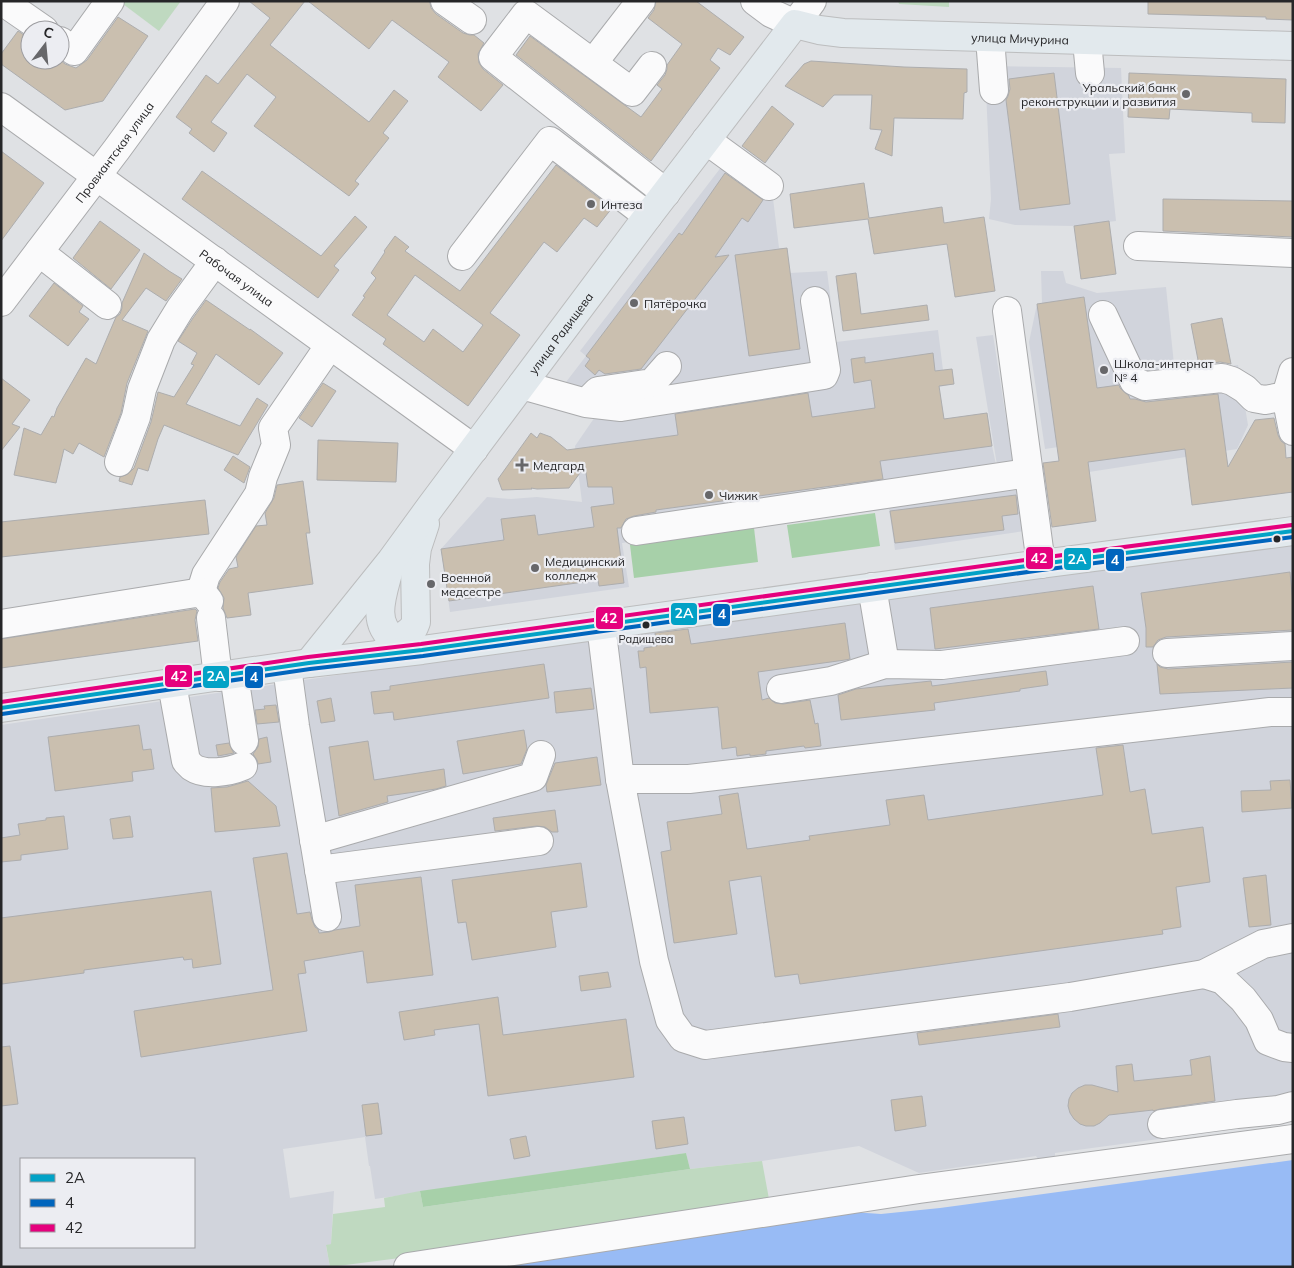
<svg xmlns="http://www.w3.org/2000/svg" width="1294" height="1268" font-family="Mulish,sans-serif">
<rect width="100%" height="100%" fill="#dfe1e4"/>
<g fill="#d1d4dc" fill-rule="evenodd">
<polygon points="987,66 1121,68 1125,153 1109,154 1116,221 1074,226 1015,225 989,219 991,199 986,91"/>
<polygon points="732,153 771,182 779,248 787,248 790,273 827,271 836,342 938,330 943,370 952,369 954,384 939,387 944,419 987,413 992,446 1002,492 1018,490 1024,531 895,550 889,509 622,543 629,587 450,612 441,549 487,497 511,499 537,497 582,502 575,446 608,398 563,386 586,356 580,351"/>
<polygon points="1041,271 1063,271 1066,283 1097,293 1166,287 1175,374 1238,365 1248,425 1237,449 1089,472 1085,443 1045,449 1029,342 1037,304 1042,303"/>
<polygon points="993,335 1013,463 997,465 976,337"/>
<path d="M 1293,542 L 1293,1121 L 1055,1153 L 1055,1157 L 1038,1159 L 1036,1156 L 919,1173 L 859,1146 L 762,1161 L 690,1169 L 686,1153 L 375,1199 L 370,1166 L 369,1166 L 365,1137 L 283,1149 L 290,1198 L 334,1191 L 331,1244 L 326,1246 L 330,1267 L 1,1267 L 1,725 L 547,644 ZM 21,1159 L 194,1159 L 194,1247 L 21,1247 Z"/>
</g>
<g fill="#bfd9c0">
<polygon points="119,1 181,1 159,31"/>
<polygon points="898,1 949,1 949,7 899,4"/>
<polygon points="762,1161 771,1210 330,1267 326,1245 331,1244 333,1214 385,1207 384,1198 420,1191 423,1207 690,1169"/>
</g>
<g fill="#a7d0a9">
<polygon points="875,513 880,546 792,558 787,525"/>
<polygon points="754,528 758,562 634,578 630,545"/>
<polygon points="686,1153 690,1169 423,1207 420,1191"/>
</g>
<polygon fill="#98bbf5" points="1293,1160 1293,1267 486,1267 852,1212 881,1214 940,1208"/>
<g fill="#cabfaf" stroke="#adadae" fill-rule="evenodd">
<polygon points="249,1 305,1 270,45 369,122 394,90 408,101 383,133 389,138 355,181 359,184 349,196 254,126 276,97 247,74 211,122 227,133 214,152 189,133 192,129 176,117 206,75 218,84 270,18"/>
<polygon points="308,1 428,1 430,3 431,8 436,14 463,33 470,35 474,35 484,43 478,54 479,63 483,69 503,85 481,111 438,77 449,62 392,20 369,49"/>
<polygon points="656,1 696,1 744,37 730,55 718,48 710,60 720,68 651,161 516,55 530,36 641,117 662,89 657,85 665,75 667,69 667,65 682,44 648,18 654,10"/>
<polygon points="1148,1 1293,1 1293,20 1266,19 1266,17 1148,14"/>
<polygon points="118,17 148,36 103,101 65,110 1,64 1,54 18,31 30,39 30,60 60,60 65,64 76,68 87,60"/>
<polygon points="811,61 904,67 967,69 967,92 964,93 963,119 894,118 892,156 875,149 882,130 870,129 872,95 834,95 823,107 785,86 804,64"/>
<polygon points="1054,73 1070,204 1020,210 1006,100 1008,96 1010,89 1009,79"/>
<polygon points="1129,73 1286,79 1285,123 1252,122 1252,113 1170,109 1169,119 1128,117"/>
<polygon points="772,106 794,124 765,163 742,146"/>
<polygon points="1,151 44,183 1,241"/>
<path d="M 556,165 L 612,208 L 597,227 L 584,218 L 557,252 L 544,242 L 490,313 L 520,335 L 468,406 L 383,344 L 386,339 L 352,315 L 365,297 L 363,296 L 376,278 L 371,273 L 385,252 L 384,251 L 395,236 L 409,247 L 405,251 L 460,291 ZM 415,275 L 483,325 L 463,352 L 433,329 L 424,342 L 387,315 Z"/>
<polygon points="202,171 321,256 355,216 367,227 334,266 339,270 318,298 182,199"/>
<polygon points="725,173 763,200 748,222 742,218 715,257 729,255 641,369 605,374 599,370 595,375 585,366 590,359 586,356 679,233 682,235"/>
<polygon points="864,183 869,218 942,207 944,223 984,217 995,291 955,297 947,244 874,254 868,219 794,228 790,194"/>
<polygon points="1163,199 1293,201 1293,237 1163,231"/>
<polygon points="100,221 140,250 111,289 73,258"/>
<polygon points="1109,221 1116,274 1081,279 1074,226"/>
<polygon points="787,248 800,349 749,356 735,255"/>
<polygon points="144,253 169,271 182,279 166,301 146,288 122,320 148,331 127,383 121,413 104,457 79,443 73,454 64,449 56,483 14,475 24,428 41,435 52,416 54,417 57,408 86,358 96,364 116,317 120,314 122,308 122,303"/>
<polygon points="856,273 861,314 927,305 929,320 843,331 836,276"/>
<polygon points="54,283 83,306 79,312 89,319 68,346 29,316"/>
<polygon points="1084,297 1097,388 1119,385 1120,388 1129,396 1130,399 1135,399 1146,402 1218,394 1228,467 1255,420 1274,418 1278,435 1281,441 1285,444 1286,458 1293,457 1293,492 1192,505 1185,449 1088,462 1096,521 1052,527 1043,463 1059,461 1037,304"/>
<polygon points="206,300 250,330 250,329 283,353 259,385 216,354 186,404 240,426 257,398 268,405 238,455 164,425 158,439 148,471 138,468 132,485 119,481 120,477 128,474 134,468 151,422 158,392 174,397 194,365 191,364 197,353 178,341 193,318"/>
<polygon points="1222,318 1231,364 1220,362 1199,365 1191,324"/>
<polygon points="933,353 935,371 952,369 954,384 939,386 944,419 987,413 992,446 880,461 883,479 656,510 656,512 634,516 626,519 621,528 617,528 624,583 599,586 598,580 449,601 441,549 504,540 501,519 535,515 538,535 594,527 591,507 614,504 612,487 588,487 585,466 569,488 537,489 531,488 532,489 502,490 498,479 531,433 537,438 540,433 551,437 567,450 678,435 675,414 808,393 812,417 875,408 871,380 854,383 851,359 865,357 865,363"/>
<polygon points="1,378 30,400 12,424 20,427 1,451"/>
<polygon points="323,383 336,391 312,427 299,418"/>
<polygon points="318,440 398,443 396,482 317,480"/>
<polygon points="233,456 250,467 244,483 224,470"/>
<polygon points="303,481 310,533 306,533 313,584 248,593 251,615 227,618 223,608 224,598 218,588 220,582 229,569 238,567 236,557 256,526 267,525 265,513 274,498 277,485"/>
<polygon points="1016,495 1018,514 1002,516 1004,530 895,543 890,511"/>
<polygon points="205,500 209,534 1,557 1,522"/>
<polygon points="1290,572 1293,604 1293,630 1166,637 1158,640 1153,647 1146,647 1146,628 1141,593"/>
<polygon points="1093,586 1099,629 935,649 930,608"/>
<polygon points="195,609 197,611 195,620 198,641 1,668 1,639"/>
<polygon points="845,623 850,659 845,660 758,672 762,700 769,698 775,703 783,704 810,700 815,724 818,723 821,746 805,748 804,746 766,751 766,754 750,756 750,754 737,756 736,747 722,749 718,707 650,713 646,667 640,668 638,651 644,651 644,648 657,646 655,633 688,629 691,644"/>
<polygon points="1293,662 1293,688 1160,694 1157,664 1160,667 1168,669"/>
<polygon points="544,664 549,698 394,720 393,712 374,714 371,692 390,690 390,686"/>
<polygon points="1046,671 1048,685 1020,689 1020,691 934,703 935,710 841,720 838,695 856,689 931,681 932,686"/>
<polygon points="591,688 594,709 556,713 554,692"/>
<polygon points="331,698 335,721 321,723 317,701"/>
<polygon points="276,705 279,722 257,724 255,710 265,709 264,706"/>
<polygon points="139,725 143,750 151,749 154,769 132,772 133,781 55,791 48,737"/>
<polygon points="524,730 527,749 521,764 463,774 457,741"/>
<polygon points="267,737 271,762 258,764 257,760 253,754 258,747 259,739"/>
<polygon points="368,741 374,780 444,769 446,786 436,789 387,796 388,802 339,816 329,747"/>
<polygon points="229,743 232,750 234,753 218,756 216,745"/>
<polygon points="1123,745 1130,792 1145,789 1152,834 1203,827 1210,882 1176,887 1181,927 1162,930 1163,934 800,984 798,974 775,977 761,876 729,881 737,934 674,943 661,852 671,850 667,822 722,814 719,796 738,793 747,849 810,840 809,836 890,825 886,800 924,795 928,820 1103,795 1096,748"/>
<polygon points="597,757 601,785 547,792 546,785 555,763"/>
<polygon points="1290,780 1292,808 1242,812 1241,791 1271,790 1270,781"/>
<polygon points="248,781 276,806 280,826 215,832 211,788 227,787"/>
<polygon points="555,810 558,832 552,832 545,827 537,826 495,831 493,818"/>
<polygon points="64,816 68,849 21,855 21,860 1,862 1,838 20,835 18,824 46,820 46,818"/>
<polygon points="130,816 133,837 113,839 110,819"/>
<polygon points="287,853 297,914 310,912 312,920 315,927 318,929 319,933 329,932 335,930 360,926 355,885 421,877 433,975 367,983 363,951 304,961 306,973 298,974 307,1031 141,1057 134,1011 273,990 253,858"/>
<polygon points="581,863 587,907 551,912 556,947 472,960 466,922 458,923 452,880"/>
<polygon points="1266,875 1271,925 1249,927 1243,878"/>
<polygon points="211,891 221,964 193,968 192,959 184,960 183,957 84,970 84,973 2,984 1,975 1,918"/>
<polygon points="608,972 611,987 581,991 579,976"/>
<polygon points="498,997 503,1035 626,1019 634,1077 488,1096 479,1024 434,1030 435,1035 404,1040 399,1012"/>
<polygon points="1058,1014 1060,1027 919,1045 917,1033"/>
<polygon points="10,1046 18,1104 1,1106 1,1047"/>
<polygon points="1210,1056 1215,1101 1160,1109 1153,1111 1153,1110 1109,1115 1100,1123 1094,1126 1086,1126 1080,1124 1074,1119 1070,1113 1068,1106 1069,1099 1072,1093 1078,1088 1085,1085 1092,1085 1118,1092 1116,1066 1132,1064 1134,1081 1192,1075 1190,1060"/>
<polygon points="922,1096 926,1126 895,1131 891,1100"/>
<polygon points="378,1103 382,1134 366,1136 362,1105"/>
<polygon points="684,1117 688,1144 656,1149 652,1121"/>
<polygon points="526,1136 530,1156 514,1159 510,1139"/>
</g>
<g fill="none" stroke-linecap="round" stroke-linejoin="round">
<g stroke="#a9aaac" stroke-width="30">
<g id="minor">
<polyline points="2,1 44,30"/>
<polyline points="445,1 472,20"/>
<polyline points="755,1 771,13 795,24 812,1"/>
<polyline points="990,38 994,90"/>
<polyline points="60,41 74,51 110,1"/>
<polyline points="1087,41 1090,73"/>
<polyline points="593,63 641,1"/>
<polyline points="652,66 632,92 526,14 493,57 666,193"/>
<path id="s1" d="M 1,107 L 474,449"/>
<polyline points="706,140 769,186"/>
<polyline points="1138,246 1293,253"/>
<polyline points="39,252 107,305"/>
<polyline points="462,256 550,141 648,216"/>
<path id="s2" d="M 1,302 L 117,149 L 225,1"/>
<polyline points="1007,311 1041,564"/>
<polyline points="1103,315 1134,381 1145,386 1222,378 1232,381 1245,389 1254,398 1265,400 1286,396"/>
<polyline points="1293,372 1286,396 1293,431"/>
<polyline points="522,385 586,403 621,407 824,375 826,370 815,301"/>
<polyline points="587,402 598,391 652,383 667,366"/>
<polyline points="119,462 136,417 142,389 161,340 180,309 215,261"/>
<polyline points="636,531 1028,473"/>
<polyline points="872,587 885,664"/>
<polyline points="202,592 202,588 206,575 259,494 263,477 276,445 273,428 330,345"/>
<polyline points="211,618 218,677"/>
<polyline points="1,624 202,592 209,601"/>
<polyline points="601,625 620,779 654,961 670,1020 683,1038 705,1045 1070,997 1204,974 1263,944 1293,938"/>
<polyline points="1167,653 1293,646"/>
<polyline points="287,667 295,726 327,917"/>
<polyline points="234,675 244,741"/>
<path d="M 172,684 L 186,761 C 188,763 190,765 192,767 C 205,776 229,772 243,766"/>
<polyline points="781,689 831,681 885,664 942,665 1125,641"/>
<polyline points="620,779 689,779 1270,712 1293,712"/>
<polyline points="314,840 533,777 541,755"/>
<polyline points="319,870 539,841"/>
<polyline points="1204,974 1223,980 1243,999 1259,1020 1268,1041 1284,1047 1293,1048"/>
<polyline points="1162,1124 1237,1114 1278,1110 1293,1106"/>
<polyline points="408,1267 919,1189 1293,1139"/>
</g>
</g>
<g stroke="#bcbdbe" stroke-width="30">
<g id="major">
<path d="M 389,569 C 383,593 370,623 395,640 C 400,644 407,647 412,650"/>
<polyline points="381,654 410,631 414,627 416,622 415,564 417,548 425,524"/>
<path id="s3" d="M 309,663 L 391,561 L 431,506 L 648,216 L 795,24 L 819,30 L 843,33 L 1293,46"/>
<polyline points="1,708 309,663 422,650 1041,564 1293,531"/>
</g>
</g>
<use href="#minor" stroke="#fafafb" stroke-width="28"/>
<use href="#major" stroke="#e2e9ed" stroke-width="28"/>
<g stroke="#ecedf2" stroke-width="8">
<polyline id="bus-1" points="1,708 309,663 422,650 1041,564 1293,531"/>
</g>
<g stroke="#ecedf2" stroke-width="8">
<polyline id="bus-2" points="2,714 310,669 423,656 1042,570 1293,537"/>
</g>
<g stroke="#ecedf2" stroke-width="8">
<polyline id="bus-3" points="1,702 308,657 421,644 1040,558 1292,525"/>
</g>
<use href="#bus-1" stroke="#02a2c6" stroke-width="4"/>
<use href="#bus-2" stroke="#0065bd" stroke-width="4"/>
<use href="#bus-3" stroke="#e5007d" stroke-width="4"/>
</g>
<g fill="#67676a" stroke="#ecedf2" stroke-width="2">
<circle cx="1186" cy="94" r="5"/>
<circle cx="591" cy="204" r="5"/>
<circle cx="634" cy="303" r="5"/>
<circle cx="1104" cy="370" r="5"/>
<path d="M519.5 457.5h5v5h5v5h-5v5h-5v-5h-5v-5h5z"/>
<circle cx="709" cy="495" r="5"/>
<circle cx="535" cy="568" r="5"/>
<circle cx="431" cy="584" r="5"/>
</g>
<g fill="#262628" stroke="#ecedf2" stroke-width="2">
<circle cx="1277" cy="539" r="4.5"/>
<circle cx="646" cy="625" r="4.5"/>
</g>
<g text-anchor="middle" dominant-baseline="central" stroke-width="4.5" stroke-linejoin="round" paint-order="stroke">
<g font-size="11" fill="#262628" stroke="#ecedf2">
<text x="646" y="639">Радищева</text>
</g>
<g font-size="12" fill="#262628" stroke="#ecedf2">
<text stroke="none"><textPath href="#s3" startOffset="1029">улица Мичурина</textPath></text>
<text stroke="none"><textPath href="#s2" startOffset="188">Провиантская улица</textPath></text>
<text stroke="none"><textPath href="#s1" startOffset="291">Рабочая улица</textPath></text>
<text stroke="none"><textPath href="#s3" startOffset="415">улица Радищева</textPath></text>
</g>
<g font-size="12" fill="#262628" stroke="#ecedf2" text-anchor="start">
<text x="1176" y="87" text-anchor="end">Уральский банк<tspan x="1176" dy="14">реконструкции и развития</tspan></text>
<text x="601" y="204">Интеза</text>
<text x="644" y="303">Пятёрочка</text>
<text x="1114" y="363">Школа-интернат<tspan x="1114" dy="14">№ 4</tspan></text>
<text x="533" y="465">Медгард</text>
<text x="719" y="495">Чижик</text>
<text x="545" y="561">Медицинский<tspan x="545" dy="14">колледж</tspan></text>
<text x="441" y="577">Военной<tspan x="441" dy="14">медсестре</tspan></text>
</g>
</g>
<g stroke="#ecedf2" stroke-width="2">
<rect x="1025" y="546" width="29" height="24" rx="5" fill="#e5007d"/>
<rect x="1063" y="547" width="29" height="24" rx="5" fill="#02a2c6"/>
<rect x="1105" y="548" width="20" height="24" rx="5" fill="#0065bd"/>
<rect x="670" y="602" width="28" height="24" rx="5" fill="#02a2c6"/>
<rect x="712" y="603" width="19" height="24" rx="5" fill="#0065bd"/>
<rect x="595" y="606" width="29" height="24" rx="5" fill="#e5007d"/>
<rect x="164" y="664" width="29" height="24" rx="5" fill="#e5007d"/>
<rect x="202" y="665" width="28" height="24" rx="5" fill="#02a2c6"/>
<rect x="244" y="665" width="20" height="24" rx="5" fill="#0065bd"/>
</g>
<g font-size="14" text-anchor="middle" font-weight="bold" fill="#fff">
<text x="1039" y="563">42</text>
<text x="1077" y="564">2А</text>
<text x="1115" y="565">4</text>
<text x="684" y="618">2А</text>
<text x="722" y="619">4</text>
<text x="609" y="623">42</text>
<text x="179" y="681">42</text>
<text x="216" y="681">2А</text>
<text x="254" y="682">4</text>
</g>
<rect width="1294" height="1268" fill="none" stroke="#262628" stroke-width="5"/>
<rect x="20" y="1158" width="175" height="90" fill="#ecedf2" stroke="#9d9da1"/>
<rect x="30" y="1174" width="25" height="8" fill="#02a2c6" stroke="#9d9da1"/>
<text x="65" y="1183" font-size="15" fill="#262628">2А</text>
<rect x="30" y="1199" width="25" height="8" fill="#0065bd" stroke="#9d9da1"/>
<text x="65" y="1208" font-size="15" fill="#262628">4</text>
<rect x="30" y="1224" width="25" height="8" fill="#e5007d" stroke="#9d9da1"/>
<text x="65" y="1233" font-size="15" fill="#262628">42</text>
<g transform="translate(45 45) rotate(16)"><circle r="24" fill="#ecedf2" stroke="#9d9da1"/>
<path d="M0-4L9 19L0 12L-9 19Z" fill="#67676a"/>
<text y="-8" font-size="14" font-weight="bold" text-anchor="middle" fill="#262628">С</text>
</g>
</svg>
